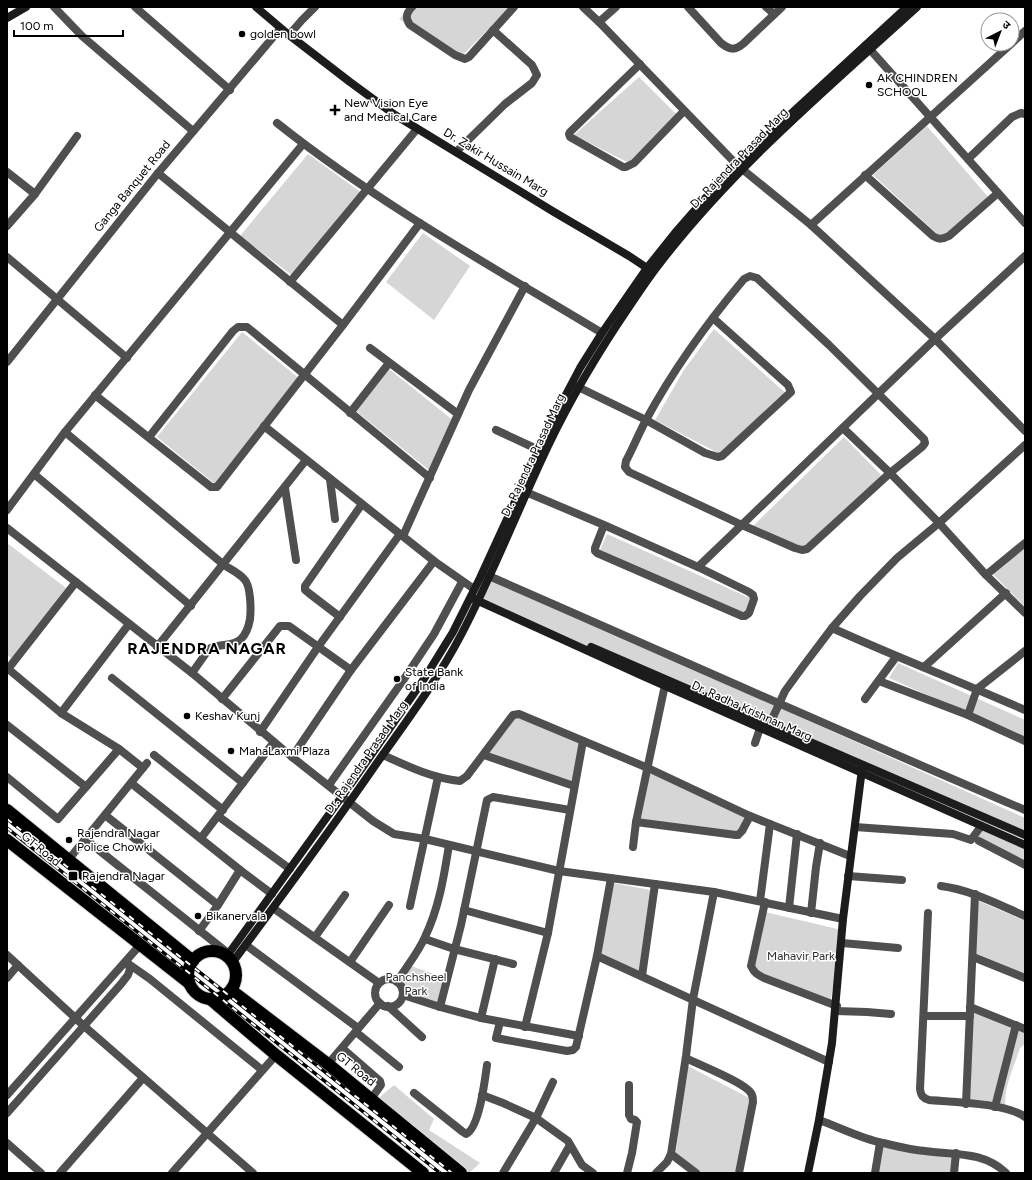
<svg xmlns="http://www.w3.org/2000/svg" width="1032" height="1180" font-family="Figtree,'Noto Sans Devanagari',sans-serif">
<rect width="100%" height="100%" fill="#fff"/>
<g fill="#d6d6d6">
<polygon points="411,7 510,7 461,57 399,19"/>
<polygon points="639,77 677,115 629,163 574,135"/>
<polygon points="927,126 989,198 944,240 873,175"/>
<polygon points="308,154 362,193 293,276 240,236"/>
<polygon points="423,233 470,266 434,320 386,282"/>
<polygon points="714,329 789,396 722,455 655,420 684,370"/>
<polygon points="242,332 300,379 215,484 157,437"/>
<polygon points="389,369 454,421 429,470 356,411"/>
<polygon points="844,437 885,479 807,551 752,527"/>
<polygon points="607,534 752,599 745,615 600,550"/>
<polygon points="7,543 66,588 12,659 7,655"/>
<polygon points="1025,548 1025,607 992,573"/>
<polygon points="493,579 1025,818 1025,840 481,603"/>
<polygon points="898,663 1025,720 1025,738 889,678"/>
<polygon points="517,716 582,743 575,784 487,755"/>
<polygon points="648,768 750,816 741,839 636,822"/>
<polygon points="982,829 1025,848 1025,865 976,842"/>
<polygon points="613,883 656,891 643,974 600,954"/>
<polygon points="974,899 1025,921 1025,980 973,957"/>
<polygon points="765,912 842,930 830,1005 752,972"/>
<polygon points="408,965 446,978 440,1007 405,997 395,984"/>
<path d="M 971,1009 L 1025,1031 L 1025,1044 L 1020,1048 C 1015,1064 1002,1091 1006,1108 L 969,1104 Z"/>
<polygon points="686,1065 755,1101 735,1173 699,1173 676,1153"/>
<polygon points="394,1085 434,1119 429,1130 480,1163 469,1173 463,1173 374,1102"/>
<polygon points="881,1144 954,1156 952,1173 877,1173"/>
</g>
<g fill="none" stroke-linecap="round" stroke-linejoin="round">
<g stroke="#dbdbdb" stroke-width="14">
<g id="highway">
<polyline points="7,810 193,961"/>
<polyline points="7,840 189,983"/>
<circle cx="212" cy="975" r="24"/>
<polyline points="231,990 328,1064 461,1173"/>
<polyline points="210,999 276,1055 423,1173"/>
</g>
</g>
<g stroke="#4f4f4f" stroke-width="8">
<polyline points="54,7 82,36 193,131"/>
<polyline points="135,7 230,90"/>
<path d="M 412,7 C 406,13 405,18 410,25 L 455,55 L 465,59 L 469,57 L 514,7"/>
<polyline points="583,7 599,22 737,165 811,225 935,339 1025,431"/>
<path d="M 688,7 L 721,43 C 730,50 735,51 744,43 L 782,7"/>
<polyline points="766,7 774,14"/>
<polyline points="599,22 616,7"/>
<polyline points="289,35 302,20 315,7"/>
<polyline points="1012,43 1025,31"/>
<polyline points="866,45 1025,223"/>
<polyline points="640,64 570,132 569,134 570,137 623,167 626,167 634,163 684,111"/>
<path d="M 277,123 C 379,204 491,266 602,333"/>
<polyline points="456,152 505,104 532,83 537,75 532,65 493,30"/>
<polyline points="968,159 1012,117 1021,113 1025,114"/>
<polyline points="7,172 35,194"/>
<polyline points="158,173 343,325"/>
<path d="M 865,175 L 933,236 C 939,240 943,239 949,236 L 998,193"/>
<polyline points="811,225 1011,44"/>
<polyline points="7,226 35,194 77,136"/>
<polyline points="7,257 127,358"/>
<path d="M 750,276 L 757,278 L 829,345 L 924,439 L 925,443 L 922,447 L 890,473 L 807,549 L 802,550 L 795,548 L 742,525 L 629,472 L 625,467 L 626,461 C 633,448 639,433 646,420 C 673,370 707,323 744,279 Z"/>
<polyline points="290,282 417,129"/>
<polyline points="370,348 458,414"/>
<polyline points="7,362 158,173 280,29"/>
<polyline points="574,385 646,420 705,453 718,457 722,456 791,392 788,385 713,318"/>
<polyline points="95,395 211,487 217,487 343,325 420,223"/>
<polyline points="350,413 389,363"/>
<polyline points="264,426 434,561 474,589"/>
<polyline points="843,428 890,473 939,523 986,575 1025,613"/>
<polyline points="496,430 539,450"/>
<path d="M 65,432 L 224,565 C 230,569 239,573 244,579 C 251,585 251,610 250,619 C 249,625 246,634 241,639 C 233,647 219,643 209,649 L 192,673"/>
<polyline points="149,437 233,331 238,327 247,327 430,478"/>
<polyline points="34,474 191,606"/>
<polyline points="330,479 335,519"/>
<polyline points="285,488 296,560"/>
<polyline points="521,490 604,525 698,567 749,592 753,595 754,599 749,613 745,616 742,616 597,553 595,551 595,548 604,525"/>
<polyline points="7,510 65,432 303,144"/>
<polyline points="7,528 192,673 292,757 373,821 394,834 425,839 559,871 714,892 843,919"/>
<polyline points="403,536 469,390 525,286"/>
<polyline points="698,567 935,339 1025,256"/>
<polyline points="986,575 1025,543"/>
<path d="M 489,576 C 668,654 846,734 1025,810"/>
<polyline points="340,617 310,594 305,590 305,586 362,504"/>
<path d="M 832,628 C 896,657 961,682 1025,710"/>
<polyline points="157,647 306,460"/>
<polyline points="924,667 1006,593"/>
<polyline points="7,668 61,713 119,749 143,768"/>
<polyline points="8,669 76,582"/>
<polyline points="112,678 243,783"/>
<polyline points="879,681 968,715 1025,741"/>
<polyline points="222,699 280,626 289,626 351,670"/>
<polyline points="865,699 896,657"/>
<polyline points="61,713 129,624"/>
<polyline points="968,715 977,689 1025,651"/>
<polyline points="7,725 86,787"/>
<polyline points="767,730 785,691 804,665 832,628 860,596 897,558 939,523 1025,445"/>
<polyline points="260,732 318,647 400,534"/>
<polyline points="755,743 760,728"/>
<polyline points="154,755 223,810"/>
<path d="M 383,755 C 407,766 432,778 460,781 L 467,776 L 513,715 L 519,714 L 648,768 L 750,816 L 850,856"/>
<polyline points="484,755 574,786"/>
<polyline points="292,757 351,670 434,561"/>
<polyline points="7,777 58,819 119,749"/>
<polyline points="131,783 240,870 272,894"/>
<polyline points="329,785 404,679 434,634 462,582"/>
<polyline points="105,815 218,905 199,931"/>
<polyline points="218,816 290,869"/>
<polyline points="636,822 736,835 738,835 742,831 750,816"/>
<polyline points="855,827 953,834 971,840 981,826"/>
<polyline points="201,838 274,742"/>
<polyline points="85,839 229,954"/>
<polyline points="979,841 1025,865"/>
<polyline points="633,847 636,822 665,685"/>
<polyline points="69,859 147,763"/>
<polyline points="848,876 902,880"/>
<path d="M 941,886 C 971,890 997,904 1025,916"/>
<polyline points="760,901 770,824"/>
<path d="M 765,902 L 751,966 C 754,973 758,975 764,978 L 837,1006"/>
<polyline points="218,905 240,870"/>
<polyline points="410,906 438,777"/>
<polyline points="273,908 379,983"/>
<polyline points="789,908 797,834"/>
<polyline points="464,910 548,933"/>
<polyline points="811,913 816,867 820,843"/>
<path d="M 928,913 L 920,1089 C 921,1096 923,1098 929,1100 C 954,1102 1006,1103 1025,1117"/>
<polyline points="315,937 345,895"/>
<polyline points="425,939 454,949 513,964"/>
<polyline points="842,943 898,948"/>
<polyline points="246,945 358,1028"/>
<polyline points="7,955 84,1026 253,1173"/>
<polyline points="597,956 829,1062"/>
<polyline points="973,957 1025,978"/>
<polyline points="350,962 389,905"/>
<polyline points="130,965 150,979 262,1070"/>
<polyline points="642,976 655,884"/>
<polyline points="7,978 18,965"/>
<circle cx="389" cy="993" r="14"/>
<path d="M 397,982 C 406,967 418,953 425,937 C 439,908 444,876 449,845"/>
<polyline points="403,995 440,1007 481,1018 579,1036"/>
<polyline points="388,1006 422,1037"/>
<polyline points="440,1007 461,925 487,800 493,797 570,810"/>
<polyline points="970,1007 1025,1029"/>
<polyline points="836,1011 867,1012 891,1014"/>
<polyline points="924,1016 970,1016"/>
<polyline points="481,1018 495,959"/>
<polyline points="500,1022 496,1038 567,1051 573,1050 576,1047 597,956 611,878"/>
<polyline points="525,1027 548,933 583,741"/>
<polyline points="356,1032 399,1067"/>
<polyline points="342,1048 380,1081 381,1085 371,1099"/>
<path d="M 686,1058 C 699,1065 744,1082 751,1093 C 753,1096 753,1099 753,1102 L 739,1173"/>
<polyline points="328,1064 380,1003"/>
<path d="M 414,1093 L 463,1132 L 466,1134 C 479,1129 485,1080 487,1065"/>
<polyline points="7,1095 140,945"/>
<polyline points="482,1095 503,1103 536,1118 568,1141 582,1165 593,1173"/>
<polyline points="966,1104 975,894"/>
<polyline points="995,1107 1016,1025"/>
<polyline points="7,1113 121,984 128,975 130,969 127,961"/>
<path d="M 819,1120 C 839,1127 862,1139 883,1143 C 896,1146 911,1150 925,1151 C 954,1155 983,1151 1006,1173"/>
<polyline points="7,1143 41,1173"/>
<polyline points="671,1154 696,1173"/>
<polyline points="60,1173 143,1078"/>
<polyline points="172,1173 276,1055"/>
<polyline points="503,1173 536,1118 553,1082"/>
<polyline points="554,1173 570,1145"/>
<polyline points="627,1173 632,1153 637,1122 635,1120 631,1119 629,1115 629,1085"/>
<polyline points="656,1173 667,1162 671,1154 686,1056 693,999 714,892"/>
<polyline points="875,1173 880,1143"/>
<polyline points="954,1173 956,1153"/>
</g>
<g stroke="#1c1c1c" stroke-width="8">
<polyline points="256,7 289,35 350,82 395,115 554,212 629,256 650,270"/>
<polyline points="7,18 26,7"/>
<polyline points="474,599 643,676 1025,845"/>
<polyline points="591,647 1025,835"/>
<polyline points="227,956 353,781 424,679 453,632 480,578 552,421 580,368 602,333 647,268 675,233 717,185 757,145 907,7"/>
<path d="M 232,963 C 282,896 332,828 379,760 C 408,719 438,679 461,635 C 493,574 518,509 548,446 C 571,398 599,351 629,307 C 639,292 649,277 660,263 C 734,167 828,88 917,7"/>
<polyline points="808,1173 819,1120 832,1043 843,919 862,769"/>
</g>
<use href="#highway" stroke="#000" stroke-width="12"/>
<g stroke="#000" stroke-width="3.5">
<g id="rail">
<polyline points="7,819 452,1173"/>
<polyline points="7,828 440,1173"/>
</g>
</g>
<use href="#rail" stroke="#fff" stroke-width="2" stroke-dasharray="6" stroke-linecap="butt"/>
</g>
<g fill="#000" stroke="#fff" stroke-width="1.5">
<circle cx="242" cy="34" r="4"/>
<circle cx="869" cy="85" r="4"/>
<path d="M333 104h4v4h4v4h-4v4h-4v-4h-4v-4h4z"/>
<circle cx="397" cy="679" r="4"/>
<circle cx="187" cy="716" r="4"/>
<circle cx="231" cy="751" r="4"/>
<circle cx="69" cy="840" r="4"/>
<rect x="68" y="871" width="10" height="10" rx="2"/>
<circle cx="198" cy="916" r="4"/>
</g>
<g text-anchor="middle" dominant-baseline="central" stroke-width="3" stroke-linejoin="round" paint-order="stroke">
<g font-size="12" fill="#000" stroke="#fff" text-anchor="start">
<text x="250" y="34">golden bowl</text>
<text x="877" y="78">AK CHINDREN<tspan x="877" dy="14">SCHOOL</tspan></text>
<text x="344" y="103">New Vision Eye<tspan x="344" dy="14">and Medical Care</tspan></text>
<text x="405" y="672">State Bank<tspan x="405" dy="14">of India</tspan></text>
<text x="195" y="716">Keshav Kunj</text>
<text x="239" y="751">MahaLaxmi Plaza</text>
<text x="77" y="833">Rajendra Nagar<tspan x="77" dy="14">Police Chowki</tspan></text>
<text x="82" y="876">Rajendra Nagar</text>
<text x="206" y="916">Bikanervala</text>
</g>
<g font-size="12" fill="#000" stroke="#fff">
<text transform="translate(739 158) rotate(-46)">Dr. Rajendra Prasad Marg</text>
<text transform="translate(496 162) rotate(31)">Dr. Zakir Hussain Marg</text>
<text transform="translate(132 186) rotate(-51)">Ganga Banquet Road</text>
<text transform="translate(533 455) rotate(-65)">Dr. Rajendra Prasad Marg</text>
<text transform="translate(752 711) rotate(24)">Dr. Radha Krishnan Marg</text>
<text transform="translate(366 757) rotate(-55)">Dr. Rajendra Prasad Marg</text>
<text transform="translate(41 849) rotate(39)">GT Road</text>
<text transform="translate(356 1069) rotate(39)">GT Road</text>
</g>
<g font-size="12" fill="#2d2d2d" stroke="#fff">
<text x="801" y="956">Mahavir Park</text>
<text x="416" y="977">Panchsheel<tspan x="416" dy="14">Park</tspan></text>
</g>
<g font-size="16" font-weight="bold" letter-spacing="1" fill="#000" stroke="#fff">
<text x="207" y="648">RAJENDRA NAGAR</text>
</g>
</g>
<rect width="1032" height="1180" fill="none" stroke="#000000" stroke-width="16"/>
<g transform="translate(1000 32) rotate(42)"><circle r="19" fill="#ffffff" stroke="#999999"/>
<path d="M0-3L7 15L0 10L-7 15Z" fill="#000000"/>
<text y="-6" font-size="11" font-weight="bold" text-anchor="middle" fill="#000000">उ</text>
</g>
<path d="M14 30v6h109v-6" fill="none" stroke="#000000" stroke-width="2"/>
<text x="20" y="30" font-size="12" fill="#000000" stroke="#ffffff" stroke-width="3" paint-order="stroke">100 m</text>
</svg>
